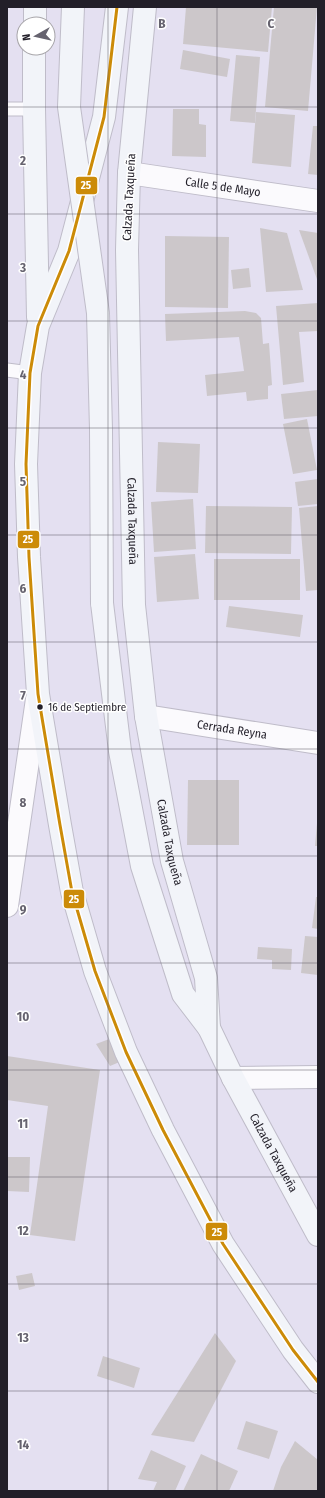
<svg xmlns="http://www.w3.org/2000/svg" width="325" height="1498" font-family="'Fira Sans Condensed',sans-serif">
<rect width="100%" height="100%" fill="#e4e0f1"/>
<g fill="#ccc7ca">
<polygon points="186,7 272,7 268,52 183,44"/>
<polygon points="274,7 317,7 308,111 265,107"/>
<polygon points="183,50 230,59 227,77 180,69"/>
<polygon points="236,55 260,57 255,123 230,121"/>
<polygon points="173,109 199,109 199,124 206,125 206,157 172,156"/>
<polygon points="256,112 295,115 291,167 252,163"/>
<polygon points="313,126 318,126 318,175 308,174"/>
<polygon points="260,228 287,233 303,290 266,292"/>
<polygon points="299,230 318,233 318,282"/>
<polygon points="165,236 229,237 228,308 165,307"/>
<polygon points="249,268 251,287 233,289 231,270"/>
<polygon points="318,303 318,331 299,332 304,382 283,385 276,306"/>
<polygon points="245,311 256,313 261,318 263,344 269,343 272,385 268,386 268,399 247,401 246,392 207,396 205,375 244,371 239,337 166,341 165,314"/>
<polygon points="318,390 318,416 284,419 281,394"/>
<polygon points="307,419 317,470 293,474 283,424"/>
<polygon points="158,442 200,444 198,493 156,492"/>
<polygon points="318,479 318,504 298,506 295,482"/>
<polygon points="193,499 196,549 154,552 151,502"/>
<polygon points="206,506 292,507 291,554 205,553"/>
<polygon points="318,506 318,590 306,591 299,508"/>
<polygon points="195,554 199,599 157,602 154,557"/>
<rect x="214" y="559" width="86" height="41"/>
<polygon points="229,606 303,615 300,637 226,627"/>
<polygon points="188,780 239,780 239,845 187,845"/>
<polygon points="317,823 318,823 318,846 315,846"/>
<polygon points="316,897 318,897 318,929 312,928"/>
<polygon points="305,936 318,937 318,975 301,973"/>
<polygon points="258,947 292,949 291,970 272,969 272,960 257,959"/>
<polygon points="112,1038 114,1052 119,1049 122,1061 110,1066 96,1044"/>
<polygon points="7,1056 100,1070 75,1241 30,1235 48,1106 7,1100"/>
<polygon points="7,1157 30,1157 29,1192 7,1191"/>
<polygon points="32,1273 35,1286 19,1290 16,1276"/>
<polygon points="215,1333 236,1361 194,1442 151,1435"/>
<polygon points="103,1356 140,1368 134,1388 97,1376"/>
<polygon points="246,1421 278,1431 269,1459 237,1449"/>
<polygon points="295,1441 318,1460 318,1491 273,1491 281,1467"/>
<polygon points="151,1450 186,1466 175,1491 153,1491 157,1482 138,1479"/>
<polygon points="201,1454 238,1471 229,1491 183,1491"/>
</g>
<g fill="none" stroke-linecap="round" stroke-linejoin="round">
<g stroke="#bfbcc9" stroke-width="15">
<g id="service">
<polyline points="7,109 34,109"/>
<polyline points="7,370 30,373"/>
</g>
</g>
<g stroke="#bfbcc9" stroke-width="24">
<g id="minor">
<path id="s1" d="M 129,173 L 318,201"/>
<path id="s2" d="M 146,716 L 318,743"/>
<polyline points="7,906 37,699"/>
<polyline points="233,1078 318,1077"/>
</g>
</g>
<g stroke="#bfbcc9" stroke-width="24">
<g id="secondary">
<polyline points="117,7 104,117 69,251 38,326 30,373 26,464 29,557 38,694 60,825 72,892 95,971 126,1052 163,1130 223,1244 293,1350 318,1382"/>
<path id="s3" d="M 145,7 L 129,173 L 127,250 L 134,605 L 146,716 L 172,861 L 206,978 L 209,1028"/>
<polyline points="35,24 35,7"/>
<polyline points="34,48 34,109 38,317"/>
<path id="s4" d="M 102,603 L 120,751 L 142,866 L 183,994 L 209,1028 L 233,1078 L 318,1235"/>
</g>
</g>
<use href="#service" stroke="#fbfafd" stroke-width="13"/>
<use href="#minor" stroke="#fbfafd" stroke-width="22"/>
<use href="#secondary" stroke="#f2f4f9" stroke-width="22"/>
<g stroke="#bfbcc9" stroke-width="24" stroke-linecap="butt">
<polyline id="secondary-bridge" points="73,7 69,107 98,313 101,430 102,603"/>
</g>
<use href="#secondary-bridge" stroke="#f2f4f9" stroke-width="22"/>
<g stroke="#fff" stroke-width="6">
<polyline id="bus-1" points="117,7 104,117 69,251 38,326 30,373 26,464 29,557 38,694 60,825 72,892 95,971 126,1052 163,1130 223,1244 293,1350 318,1382"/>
</g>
<use href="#bus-1" stroke="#cc8b08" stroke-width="3"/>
</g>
<path fill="none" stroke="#66636f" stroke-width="1" stroke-opacity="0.55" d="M 108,7 L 108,1491M 217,7 L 217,1491M 7,107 L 318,107M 7,214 L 318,214M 7,321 L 318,321M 7,428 L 318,428M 7,535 L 318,535M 7,642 L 318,642M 7,749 L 318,749M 7,856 L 318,856M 7,963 L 318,963M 7,1070 L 318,1070M 7,1177 L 318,1177M 7,1284 L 318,1284M 7,1391 L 318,1391"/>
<circle fill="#221f29" stroke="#fff" stroke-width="1.5" cx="40" cy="707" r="3.5"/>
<g text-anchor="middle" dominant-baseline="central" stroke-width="3" stroke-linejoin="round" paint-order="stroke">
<g font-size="11" fill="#221f29" stroke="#fff" text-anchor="start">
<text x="48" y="707">16 de Septiembre</text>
</g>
<g font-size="12" fill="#221f29" stroke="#fff">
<text stroke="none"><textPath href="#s1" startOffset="95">Calle 5 de Mayo</textPath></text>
<text transform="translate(129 197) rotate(-87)">Calzada Taxqueña</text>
<text stroke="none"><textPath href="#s3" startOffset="515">Calzada Taxqueña</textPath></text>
<text stroke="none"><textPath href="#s2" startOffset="87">Cerrada Reyna</textPath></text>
<text stroke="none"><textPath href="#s3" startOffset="839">Calzada Taxqueña</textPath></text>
<text stroke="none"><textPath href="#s4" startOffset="584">Calzada Taxqueña</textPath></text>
</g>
</g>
<g font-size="13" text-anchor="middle" font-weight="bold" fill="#66636f" stroke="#fff" stroke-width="3" stroke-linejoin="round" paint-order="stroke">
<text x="162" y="28">B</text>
<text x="271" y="28">C</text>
<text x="23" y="165">2</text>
<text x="23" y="272">3</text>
<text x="23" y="379">4</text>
<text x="23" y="486">5</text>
<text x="23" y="593">6</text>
<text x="23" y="700">7</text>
<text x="23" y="807">8</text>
<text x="23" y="914">9</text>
<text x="23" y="1021">10</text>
<text x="23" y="1128">11</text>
<text x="23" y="1235">12</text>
<text x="23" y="1342">13</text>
<text x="23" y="1449">14</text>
</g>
<g stroke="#fff" stroke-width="1.5">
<rect x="75" y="176" width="23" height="19" rx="4" fill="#cc8b08"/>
<rect x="17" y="530" width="23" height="19" rx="4" fill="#cc8b08"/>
<rect x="63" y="889" width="22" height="20" rx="4" fill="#cc8b08"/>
<rect x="205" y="1222" width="23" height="19" rx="4" fill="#cc8b08"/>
</g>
<g font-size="11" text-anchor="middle" font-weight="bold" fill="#fff">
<text x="86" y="189">25</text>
<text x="28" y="543">25</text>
<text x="74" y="903">25</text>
<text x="217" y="1236">25</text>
</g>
<rect width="325" height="1498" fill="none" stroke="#221f29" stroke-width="16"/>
<g transform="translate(36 36) rotate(262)"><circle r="19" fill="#ffffff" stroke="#a7a5a9"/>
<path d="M0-3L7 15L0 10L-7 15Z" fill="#66636f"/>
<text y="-6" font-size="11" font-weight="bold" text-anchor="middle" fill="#221f29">N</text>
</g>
</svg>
